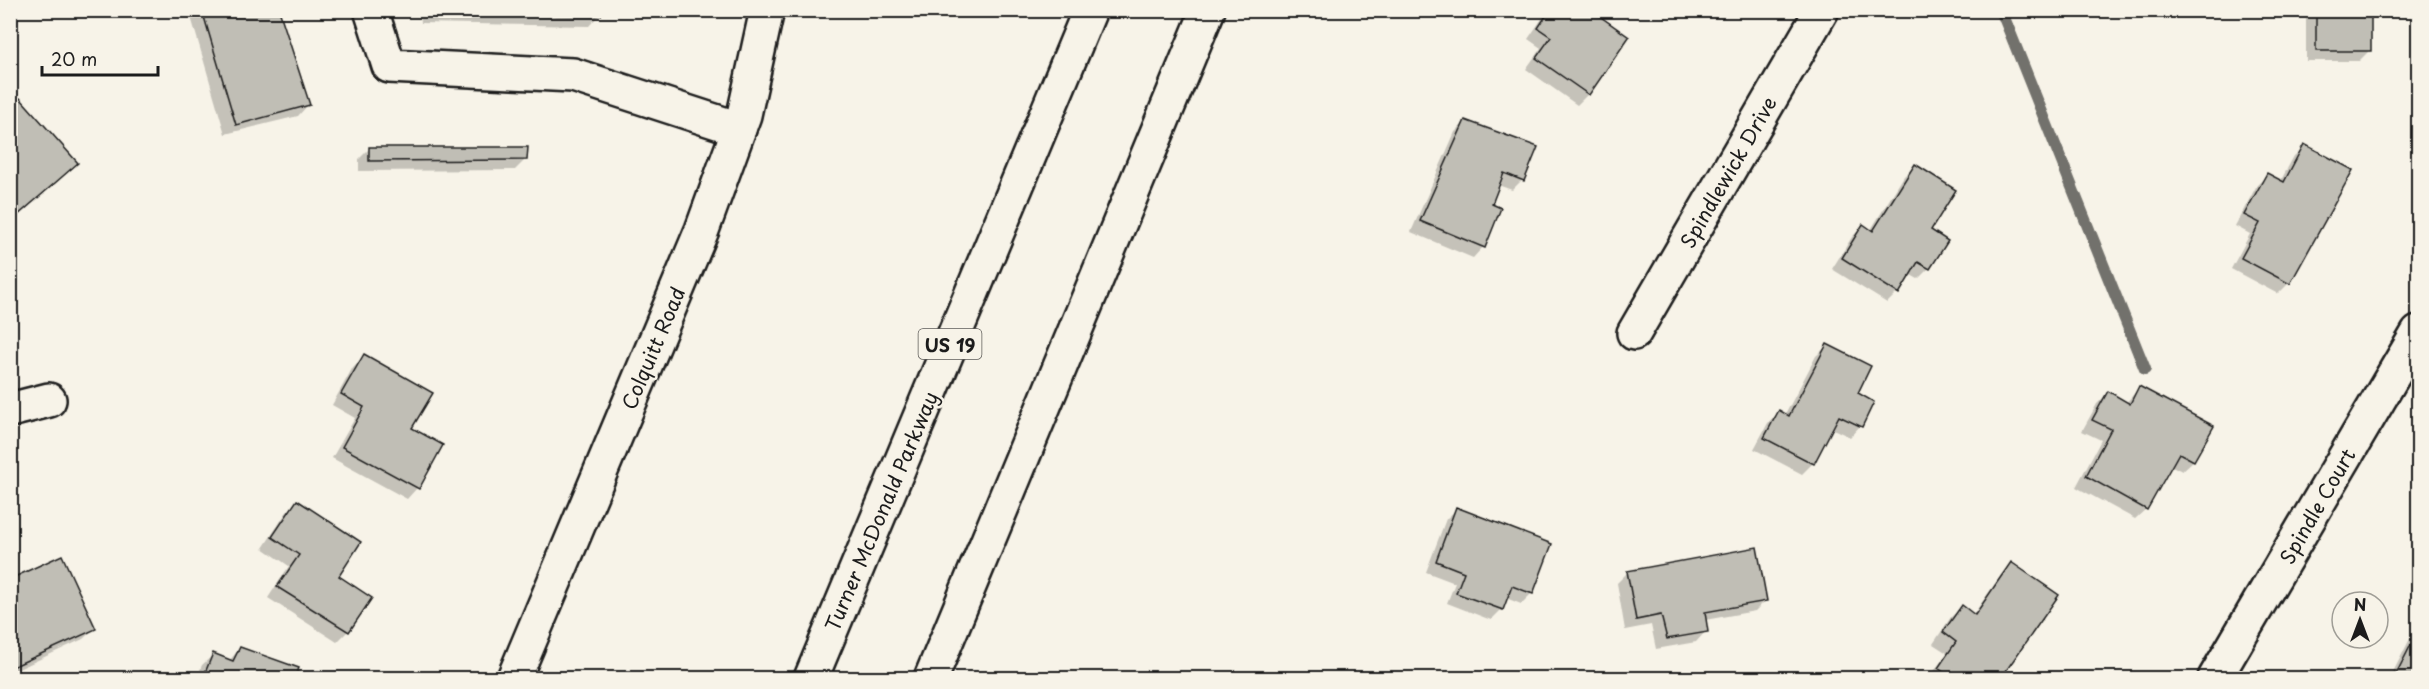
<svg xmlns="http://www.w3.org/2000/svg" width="2429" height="689" font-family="'Playpen Sans',sans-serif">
<rect width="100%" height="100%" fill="#f7f3e8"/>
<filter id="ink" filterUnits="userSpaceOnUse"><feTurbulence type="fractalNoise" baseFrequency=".0167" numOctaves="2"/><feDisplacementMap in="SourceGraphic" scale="12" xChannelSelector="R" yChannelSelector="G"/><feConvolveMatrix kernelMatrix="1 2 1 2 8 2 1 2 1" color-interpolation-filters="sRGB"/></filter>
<g filter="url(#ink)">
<g fill="#0003">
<polygon points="189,10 277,10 308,105 298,116 225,134"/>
<polygon points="420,10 599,10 599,15 589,26 421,23"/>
<polygon points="1548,10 1588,10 1588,94 1577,105 1526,69 1541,48 1528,39"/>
<polygon points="2306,10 2369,10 2370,50 2359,61 2306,61"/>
<polygon points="1466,121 1522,180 1512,190 1498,185 1490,205 1483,247 1473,258 1411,232 1455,132"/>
<polygon points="2305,146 2289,283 2278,294 2231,269 2250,234 2235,226 2257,185 2268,175 2280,182 2294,156"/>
<polygon points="370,148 526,159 515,170 359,171 359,159"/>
<polygon points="1915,166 1929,268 1918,279 1909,274 1897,293 1887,303 1832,269 1852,237 1863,226 1870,231 1904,176"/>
<polygon points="1827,346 1856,394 1872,403 1860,426 1850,437 1831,428 1813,463 1802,474 1754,449 1768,423 1779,412 1785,415 1816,356"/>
<polygon points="364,356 417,488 407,499 332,458 355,418 332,405 353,367"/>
<polygon points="2140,387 2212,427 2193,461 2182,471 2170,465 2146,509 2135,519 2076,487 2101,440 2082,431 2097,404 2108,393 2126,403"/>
<polygon points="297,502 337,576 370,598 348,631 337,642 268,598 289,566 263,548 286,513"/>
<polygon points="1457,509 1532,593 1521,604 1506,598 1502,609 1491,620 1447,603 1455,583 1426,572 1446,519"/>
<polygon points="1755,549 1766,600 1755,611 1705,620 1706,631 1696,642 1656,649 1651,625 1625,630 1617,583 1627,573"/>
<polygon points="2011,564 2057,595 1999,678 1929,678 1947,653 1933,644 1951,617 1962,607 1973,615 2001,575"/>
<polygon points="10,580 94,629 83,639 10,673"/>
<polygon points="2418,623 2418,678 2390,678"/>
<polygon points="240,648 297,669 293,678 197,678 202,665 213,655 229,661"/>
</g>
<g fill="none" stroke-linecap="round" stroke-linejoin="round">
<polyline stroke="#72716c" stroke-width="12" points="2001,10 2145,369"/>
</g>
<g fill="#c0beb5" stroke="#1c1c1c" stroke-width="1.5">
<polygon points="202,10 279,10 310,105 236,125"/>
<polygon points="431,10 601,10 601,15 431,13"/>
<polygon points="1550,10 1591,10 1629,37 1589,95 1536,58 1551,37 1538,28"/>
<rect x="2316" y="10" width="55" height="41"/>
<polygon points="20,98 78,163 10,222 10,106"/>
<polygon points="1465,120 1538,147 1524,181 1504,173 1492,204 1501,208 1485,248 1420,221"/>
<polygon points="2304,144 2353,170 2290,284 2241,258 2260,223 2244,215 2267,173 2284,182"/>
<polygon points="369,147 528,147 527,160 369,161"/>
<polygon points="1915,164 1956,190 1931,230 1948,241 1930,269 1918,262 1899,294 1842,258 1863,224 1873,231"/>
<polygon points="1827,344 1871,366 1858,393 1874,402 1862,427 1839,416 1814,464 1764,438 1779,410 1789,416"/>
<polygon points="364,354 433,393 412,428 443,445 419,489 342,447 364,407 341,394"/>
<polygon points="2139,386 2214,426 2194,461 2179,453 2147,510 2086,476 2111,429 2092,420 2108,391 2130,404"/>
<polygon points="297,500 361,542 339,576 372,598 349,632 277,587 299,555 272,537"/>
<polygon points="1456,507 1552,544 1533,594 1512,586 1503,610 1456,593 1464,572 1436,561"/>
<polygon points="1757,547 1767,601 1705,612 1708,632 1667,639 1661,615 1636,620 1627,571"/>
<polygon points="62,555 96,629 10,668 10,579"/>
<polygon points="2011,562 2059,595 2001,678 1952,678 1938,668 1956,642 1943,632 1962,605 1975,615"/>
<polygon points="2418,631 2418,678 2394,678"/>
<polygon points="240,647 299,668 295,678 203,678 213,653 233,661"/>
</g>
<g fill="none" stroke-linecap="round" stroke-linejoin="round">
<g stroke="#1c1c1c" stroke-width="38">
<g id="street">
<polyline points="371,10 389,66 573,75 739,129"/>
<polyline points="1634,333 1822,10"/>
<polyline points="10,410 49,400"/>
<polyline points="2215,678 2418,333"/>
</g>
</g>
<g stroke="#1c1c1c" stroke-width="38">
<polyline id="secondary" points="514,678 702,230 744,115 767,10"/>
</g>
<g stroke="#1c1c1c" stroke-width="38">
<g id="highway">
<polyline points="811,678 1090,10"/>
<polyline points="931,678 1208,10"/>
</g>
</g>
<use href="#street" stroke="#f7f3e8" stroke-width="33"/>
<use href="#secondary" stroke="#f7f3e8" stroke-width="33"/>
<use href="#highway" stroke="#f7f3e8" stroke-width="33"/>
</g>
</g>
<g text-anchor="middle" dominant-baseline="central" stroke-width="5" stroke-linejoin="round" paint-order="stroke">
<rect fill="#f7f3e8" stroke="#5e5c59" stroke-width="1.5" x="918.5" y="329" width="63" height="30" rx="4.5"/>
<g font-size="18" font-weight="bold" fill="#1c1c1c">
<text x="950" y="344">US 19</text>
</g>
<g font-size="20" fill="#1c1c1c" stroke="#f7f3e8">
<text transform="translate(1728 172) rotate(-60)">Spindlewick Drive</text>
<text transform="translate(653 348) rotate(-67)">Colquitt Road</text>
<text transform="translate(2317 506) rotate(-60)">Spindle Court</text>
<text transform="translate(881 511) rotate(-67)">Turner McDonald Parkway</text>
</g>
</g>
<rect width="2429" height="689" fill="none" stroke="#f7f3e8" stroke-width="36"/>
<rect x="18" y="18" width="2393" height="653" fill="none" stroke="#1c1c1c" stroke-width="2" filter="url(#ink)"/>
<g transform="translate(2360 620)"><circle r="28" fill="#f7f3e8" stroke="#9f9d96" stroke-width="1.5"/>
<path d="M0-4.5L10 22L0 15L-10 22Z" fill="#1c1c1c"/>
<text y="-9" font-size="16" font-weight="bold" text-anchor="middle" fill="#1c1c1c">N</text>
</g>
<path d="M42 66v9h116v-9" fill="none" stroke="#1c1c1c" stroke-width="3"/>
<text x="51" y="66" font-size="18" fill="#1c1c1c" stroke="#f7f3e8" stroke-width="4.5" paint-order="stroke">20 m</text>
</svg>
